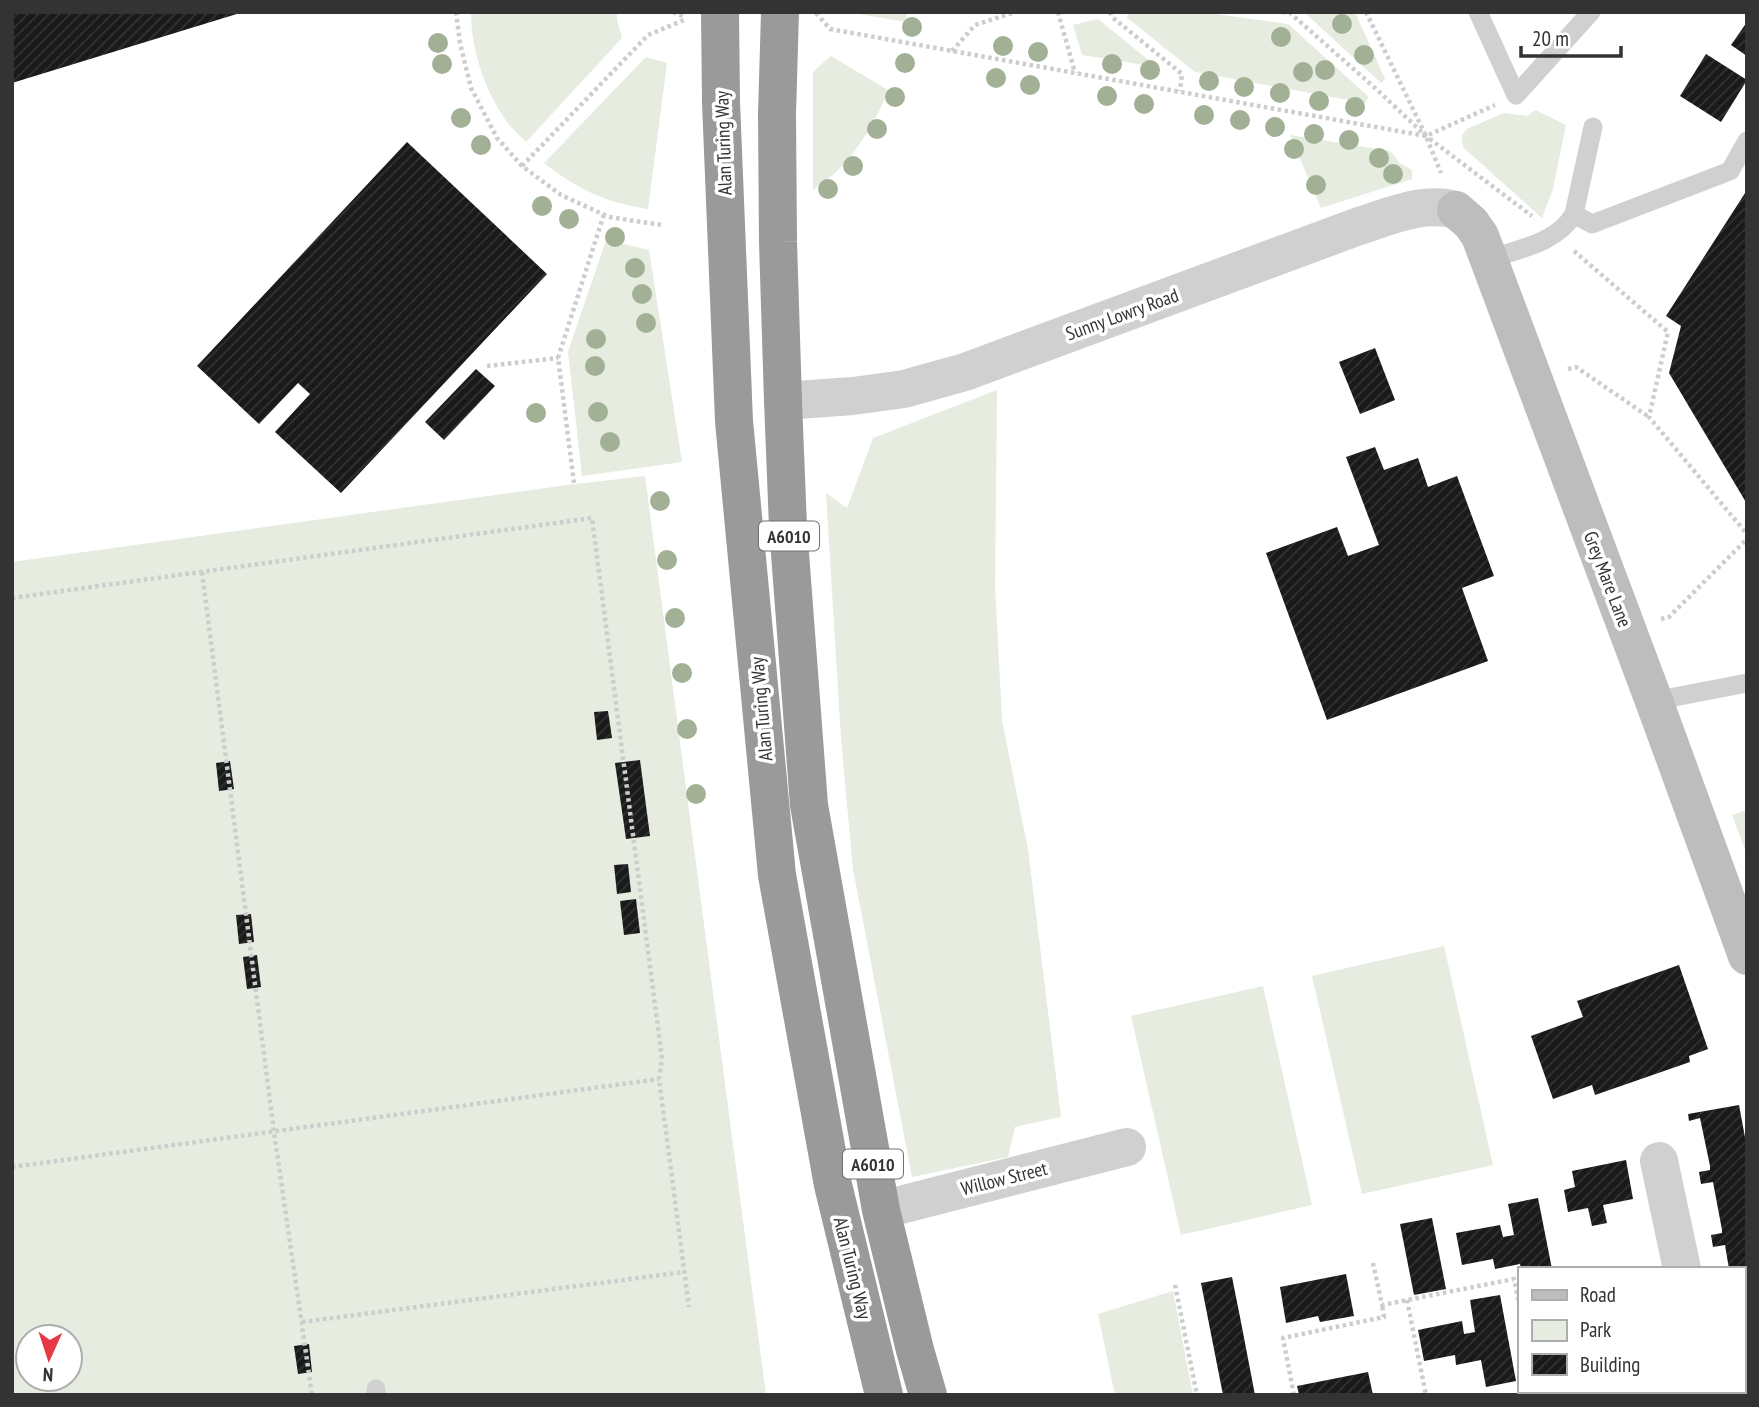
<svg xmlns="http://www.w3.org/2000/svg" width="1759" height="1407" font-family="'PT Sans Narrow',sans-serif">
<defs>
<pattern id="building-hatch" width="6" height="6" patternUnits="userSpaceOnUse" patternTransform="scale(1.75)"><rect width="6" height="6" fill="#1a1a1a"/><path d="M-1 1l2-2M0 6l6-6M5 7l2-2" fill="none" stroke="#333"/></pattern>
</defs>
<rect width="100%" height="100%" fill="#fff"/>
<g fill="#e6ecdf" fill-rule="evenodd">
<path d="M 471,12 L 617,12 L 617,19 L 622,38 L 526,142 C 520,136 512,129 507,122 C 485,91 471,50 471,12 Z"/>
<polygon points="846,12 907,12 906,22"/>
<polygon points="1132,12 1201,12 1288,24 1369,97 1365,103 1195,72 1126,17"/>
<polygon points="1304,12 1355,12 1385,79 1381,83"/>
<polygon points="1098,19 1157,67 1082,55 1073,25"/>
<path d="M 831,56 L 888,90 C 877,120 858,151 835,173 C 828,179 820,184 813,190 L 813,72 Z"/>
<path d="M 646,57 L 667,63 L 648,209 C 604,202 579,190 544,163 Z"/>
<polygon points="1535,110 1566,125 1553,189 1542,218 1464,148 1462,142 1462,135 1467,129 1504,113 1528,116"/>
<polygon points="1290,135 1390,151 1400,163 1412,170 1412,179 1321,208"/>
<polygon points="606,240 649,250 682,462 582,476 568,352"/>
<polygon points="997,390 995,586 1002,720 1028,849 1061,1117 1015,1127 1008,1157 912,1177 853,869 841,739 826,493 847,508 873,438"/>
<path d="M 645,476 L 766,1395 L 12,1395 L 12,562 L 567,485 ZM 28,1337 L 70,1337 L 70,1379 L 28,1379 Z"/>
<polygon points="1747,810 1747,855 1732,815"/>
<polygon points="1444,946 1493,1165 1362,1194 1312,976"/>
<polygon points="1263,986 1312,1205 1181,1235 1131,1016"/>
<polygon points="1173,1291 1193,1395 1115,1395 1098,1314"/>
</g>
<g fill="url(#building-hatch)">
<polygon points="12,12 240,12 240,13 12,83"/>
<polygon points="1747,22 1747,56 1731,45"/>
<polygon points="1706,54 1747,80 1721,122 1680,96"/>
<polygon points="407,142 547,274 341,493 275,432 310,394 298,383 259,424 197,366"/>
<polygon points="1747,190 1747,504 1669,373 1681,326 1666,316"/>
<polygon points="1375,348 1395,400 1360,414 1339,362"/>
<polygon points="476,369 495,386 444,440 425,422"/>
<polygon points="1375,447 1384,470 1418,458 1428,487 1457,476 1494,576 1462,588 1488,661 1327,720 1266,553 1337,527 1348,556 1379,545 1346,457"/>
<polygon points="608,711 612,738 597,740 594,712"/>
<polygon points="640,760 650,836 626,839 615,763"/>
<polygon points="230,761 234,789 219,791 216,763"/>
<polygon points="628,864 631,892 617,894 614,865"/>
<polygon points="636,899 640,933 624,935 620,901"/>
<polygon points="251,914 254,942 239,944 236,915"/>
<polygon points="257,955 261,987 247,989 243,957"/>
<polygon points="1679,965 1708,1049 1689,1056 1690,1062 1595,1095 1592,1085 1553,1099 1531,1036 1583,1017 1577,1001"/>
<polygon points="1739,1105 1747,1148 1747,1333 1743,1334 1743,1269 1729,1269 1725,1245 1713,1247 1711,1235 1722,1233 1722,1230 1713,1182 1701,1184 1699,1172 1710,1170 1710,1166 1700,1118 1689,1121 1688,1114"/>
<polygon points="1626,1160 1633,1199 1603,1205 1607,1223 1592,1226 1588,1208 1568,1212 1564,1190 1575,1187 1572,1171"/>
<polygon points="1538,1198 1552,1269 1521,1269 1520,1264 1495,1269 1493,1259 1462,1265 1456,1233 1500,1225 1503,1237 1514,1235 1508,1204"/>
<polygon points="1432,1218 1446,1289 1414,1295 1400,1224"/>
<polygon points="1346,1274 1354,1316 1320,1322 1318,1316 1286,1323 1280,1287"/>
<polygon points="1232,1277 1240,1317 1255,1395 1223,1395 1201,1283"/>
<polygon points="1500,1295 1516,1381 1486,1387 1481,1360 1456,1365 1455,1355 1424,1361 1418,1330 1462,1321 1464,1334 1475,1332 1470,1300"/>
<polygon points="309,1344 312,1372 298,1374 294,1346"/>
<polygon points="1368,1372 1373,1395 1299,1395 1297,1386"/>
</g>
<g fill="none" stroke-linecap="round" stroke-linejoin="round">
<g stroke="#cdcdcd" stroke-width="4.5" stroke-dasharray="3.5 3.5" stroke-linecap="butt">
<polyline points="456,12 460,43 471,88 497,138 522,166 561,195 609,217 662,225"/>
<polyline points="673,12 685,17"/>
<polyline points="1058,12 1075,73"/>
<polyline points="1110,12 1112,17 1182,74 1180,91"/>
<polyline points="1282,12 1290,13 1374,87 1426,136 1532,216"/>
<polyline points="1366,12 1426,136 1441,173"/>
<polyline points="816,13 830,29 1426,136 1495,105"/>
<polyline points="952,51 975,25 1015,12"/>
<polyline points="522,166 648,35 684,20"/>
<polyline points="1574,251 1668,332 1649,417 1747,534"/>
<polyline points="487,366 558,358"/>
<polyline points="1568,369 1576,367 1649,417"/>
<polyline points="574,483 558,358 604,214"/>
<polyline points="202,572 274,1132 312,1395"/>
<polyline points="12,598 592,518 662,1059 659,1079 689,1307"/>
<polyline points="1661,619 1669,617 1747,539"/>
<polyline points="12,1167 659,1079"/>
<polyline points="1373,1263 1382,1305 1514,1279 1518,1299 1519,1299"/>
<polyline points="1175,1285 1197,1395"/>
<polyline points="1407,1300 1426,1395"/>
<polyline points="302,1322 684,1272"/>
<polyline points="1294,1395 1283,1338 1384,1317 1382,1305"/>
</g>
<g stroke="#d0d0d0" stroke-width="19">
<polyline points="1478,12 1516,95 1591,12"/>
<polyline points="1574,214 1592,224 1730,171 1747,141"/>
<path d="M 1489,259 C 1519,249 1557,243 1574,214 L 1593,127"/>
<polyline points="1654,701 1747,683"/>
<polyline points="376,1389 376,1395"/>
</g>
<g stroke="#d0d0d0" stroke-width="38">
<path d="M 783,401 L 853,396 L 904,389 L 965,372 L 1359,226 C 1391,216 1422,201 1456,210"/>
<polyline points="1659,1161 1682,1269"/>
<polyline points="881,1210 1127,1147"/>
<polyline points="1743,1378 1747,1378"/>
<polyline points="1658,1395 1676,1391"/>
</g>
<polyline stroke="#bdbdbd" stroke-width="38" points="1456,210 1471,223 1480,236 1654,701 1747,956"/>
<g stroke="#9a9a9a" stroke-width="38">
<polyline points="720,12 721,102 734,421 777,875 833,1185 884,1395"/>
<polyline points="780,12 777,114 778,242 783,401 788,527 809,805 881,1210 915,1350 928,1395"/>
</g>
</g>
<g fill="#a2b095">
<circle cx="1342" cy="24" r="10"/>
<circle cx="912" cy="27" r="10"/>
<circle cx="1281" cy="37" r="10"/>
<circle cx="438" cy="43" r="10"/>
<circle cx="1003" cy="46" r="10"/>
<circle cx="1038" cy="52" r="10"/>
<circle cx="1364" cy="55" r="10"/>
<circle cx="905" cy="63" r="10"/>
<circle cx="442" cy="64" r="10"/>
<circle cx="1112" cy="64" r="10"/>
<circle cx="1150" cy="70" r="10"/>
<circle cx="1325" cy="70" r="10"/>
<circle cx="1303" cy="72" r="10"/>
<circle cx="996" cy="78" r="10"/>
<circle cx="1209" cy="81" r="10"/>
<circle cx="1030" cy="85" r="10"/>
<circle cx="1244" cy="87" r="10"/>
<circle cx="1280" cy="93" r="10"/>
<circle cx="1107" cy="96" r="10"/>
<circle cx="895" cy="97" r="10"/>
<circle cx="1319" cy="101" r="10"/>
<circle cx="1144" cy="104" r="10"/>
<circle cx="1355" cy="107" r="10"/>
<circle cx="1204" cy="115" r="10"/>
<circle cx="461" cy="118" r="10"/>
<circle cx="1240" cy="120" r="10"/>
<circle cx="1275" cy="127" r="10"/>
<circle cx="877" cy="129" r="10"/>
<circle cx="1314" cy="134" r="10"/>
<circle cx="1349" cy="140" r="10"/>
<circle cx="481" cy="145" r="10"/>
<circle cx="1294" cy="149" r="10"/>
<circle cx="1379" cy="158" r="10"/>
<circle cx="853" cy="166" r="10"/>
<circle cx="1393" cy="174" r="10"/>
<circle cx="1316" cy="185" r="10"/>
<circle cx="828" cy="189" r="10"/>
<circle cx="542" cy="206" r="10"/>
<circle cx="569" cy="219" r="10"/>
<circle cx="615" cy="237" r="10"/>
<circle cx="635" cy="268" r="10"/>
<circle cx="642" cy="294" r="10"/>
<circle cx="646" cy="323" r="10"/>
<circle cx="596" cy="339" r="10"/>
<circle cx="595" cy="366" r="10"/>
<circle cx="598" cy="412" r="10"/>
<circle cx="536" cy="413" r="10"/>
<circle cx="610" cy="442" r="10"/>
<circle cx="660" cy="501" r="10"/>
<circle cx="667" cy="560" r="10"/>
<circle cx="675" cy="618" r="10"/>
<circle cx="682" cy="673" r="10"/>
<circle cx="687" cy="729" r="10"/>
<circle cx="696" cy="794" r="10"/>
</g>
<g text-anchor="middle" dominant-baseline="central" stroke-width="7" stroke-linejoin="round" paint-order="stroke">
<g fill="#fff" stroke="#707070" stroke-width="2">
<rect x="759" y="521.5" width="60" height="29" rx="5"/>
<rect x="843" y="1149.5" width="60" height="29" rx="5"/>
</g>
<g font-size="18" font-weight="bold" fill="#333">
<text x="789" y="536">A6010</text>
<text x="873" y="1164">A6010</text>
</g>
<g font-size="19" fill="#333" stroke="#fff">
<text transform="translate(723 143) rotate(-92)">Alan Turing Way</text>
<text transform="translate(1122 314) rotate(-20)">Sunny Lowry Road</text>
<text transform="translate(1608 579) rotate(69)">Grey Mare Lane</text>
<text transform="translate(761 709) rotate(-95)">Alan Turing Way</text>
<text transform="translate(1004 1178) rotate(-14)">Willow Street</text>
<text transform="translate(853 1268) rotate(76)">Alan Turing Way</text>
</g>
</g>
<rect width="1759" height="1407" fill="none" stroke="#333333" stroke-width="28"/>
<rect x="1518" y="1267" width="228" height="126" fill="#ffffff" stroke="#adadad" stroke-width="2"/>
<rect x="1532" y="1290" width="35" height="10" fill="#bdbdbd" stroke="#adadad" stroke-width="2"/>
<text x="1580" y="1302" font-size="21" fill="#333333">Road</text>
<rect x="1532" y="1320" width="35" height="21" fill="#e6ecdf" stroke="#adadad" stroke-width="2"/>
<text x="1580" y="1337" font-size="21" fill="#333333">Park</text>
<rect x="1532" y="1354" width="35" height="21" fill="url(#building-hatch)" stroke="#adadad" stroke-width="2"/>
<text x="1580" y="1372" font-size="21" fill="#333333">Building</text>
<g transform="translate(49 1358) rotate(183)"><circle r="33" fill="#ffffff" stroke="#adadad" stroke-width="2"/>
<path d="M0-5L12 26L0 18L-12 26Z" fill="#e63946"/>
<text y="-10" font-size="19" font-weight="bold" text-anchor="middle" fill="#333333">N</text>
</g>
<path d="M1521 46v10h100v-10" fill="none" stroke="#333333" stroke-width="3.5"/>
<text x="1532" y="46" font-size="21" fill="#333333" stroke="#ffffff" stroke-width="5" paint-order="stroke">20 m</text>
</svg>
